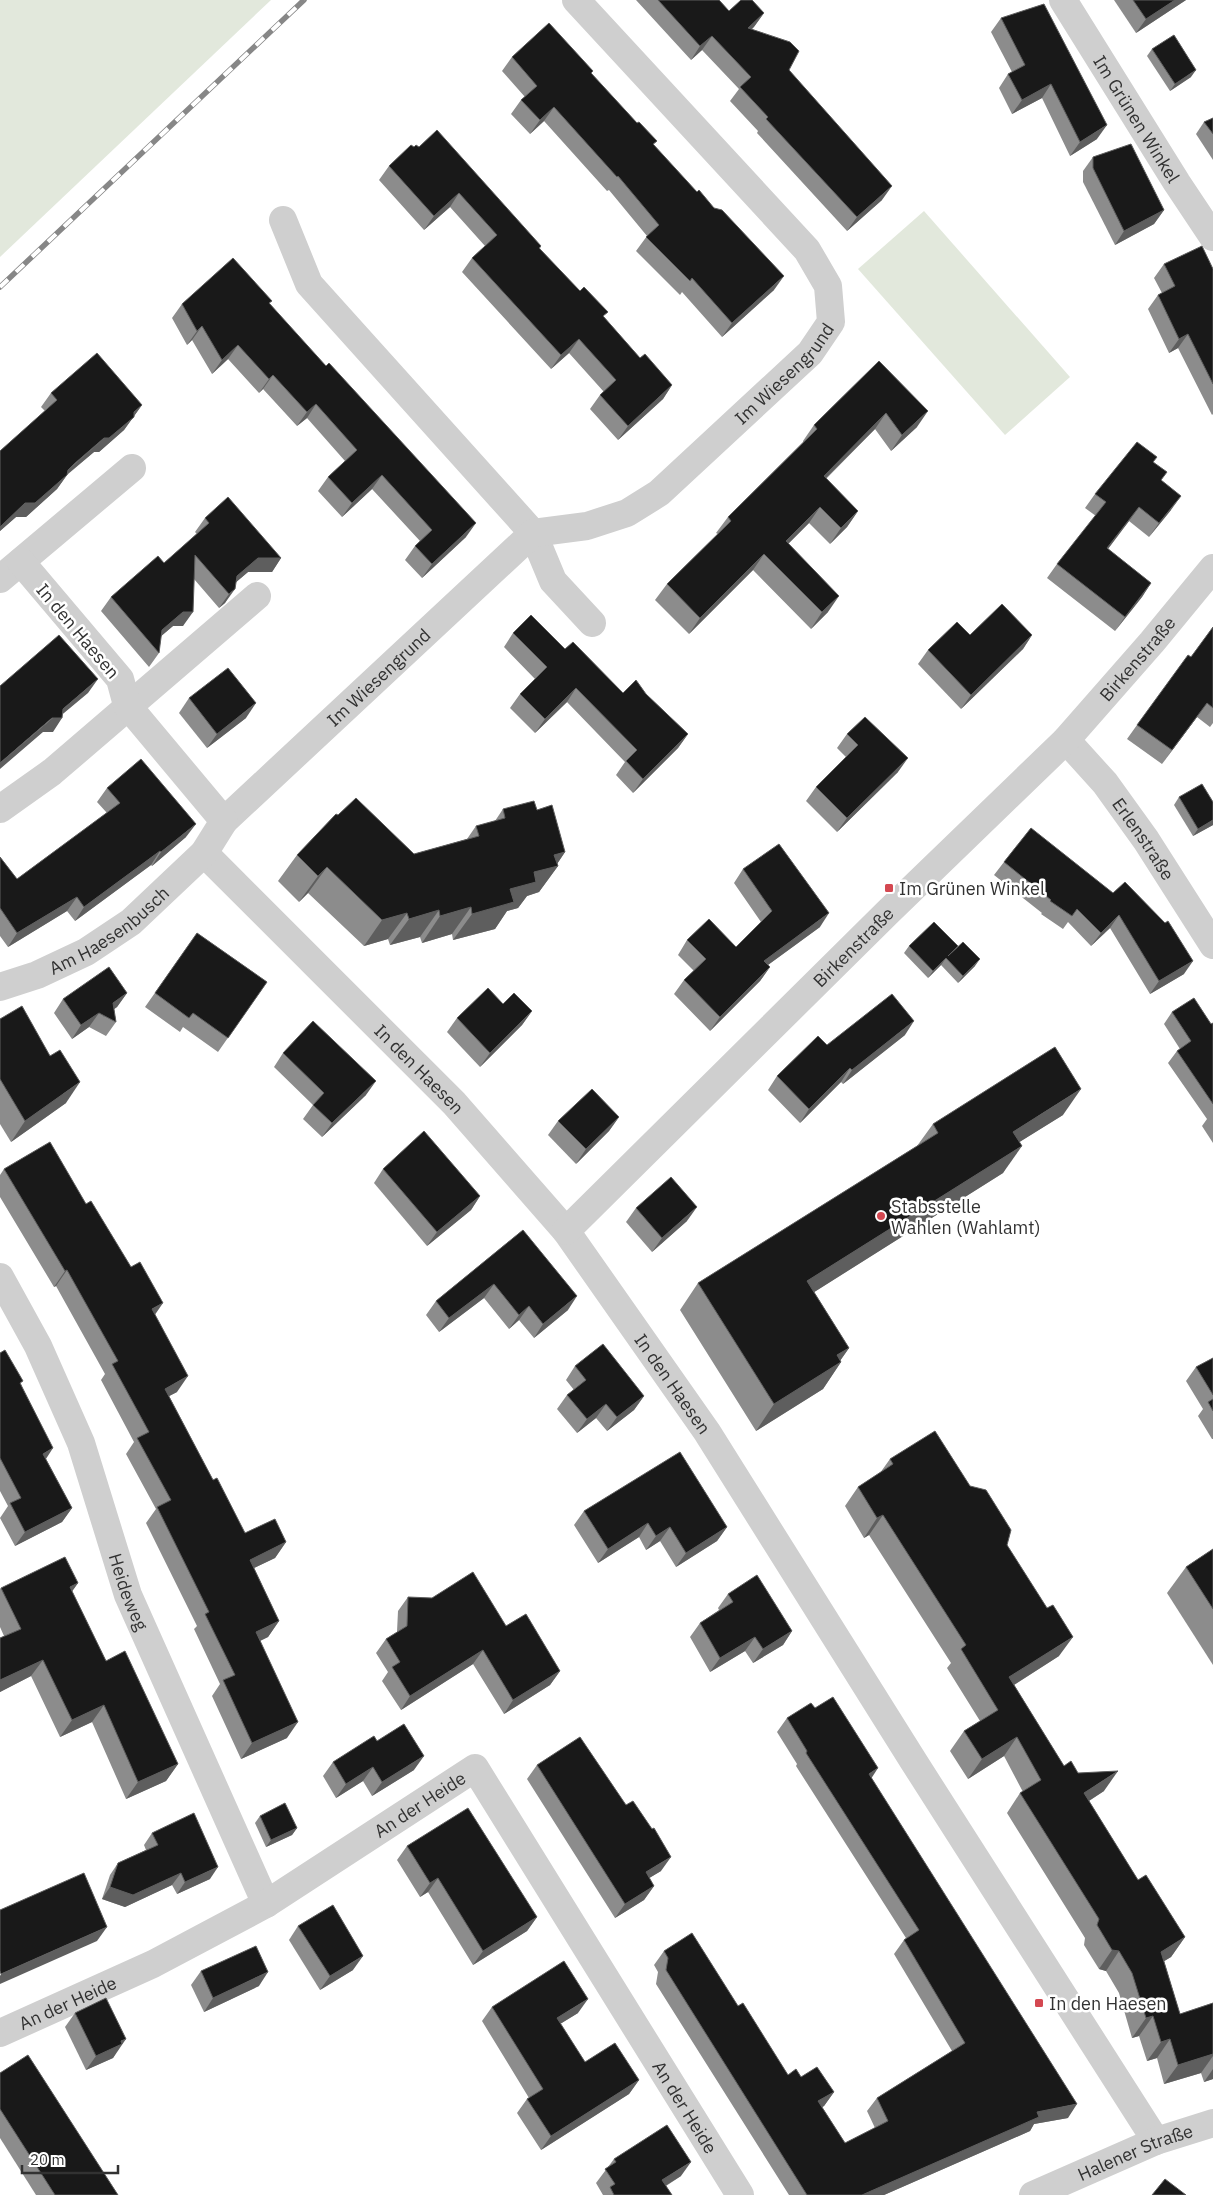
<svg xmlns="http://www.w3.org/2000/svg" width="1213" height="2195" font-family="'IBM Plex Sans',sans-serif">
<rect width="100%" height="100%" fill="#fff"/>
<g fill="#e2e8dc">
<polygon points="0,0 271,0 0,257"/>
<polygon points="924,211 1070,377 1005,435 858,269"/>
</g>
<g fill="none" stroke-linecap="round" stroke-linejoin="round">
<g stroke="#cfcfcf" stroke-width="28">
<path id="s1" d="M 1063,0 L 1177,183 L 1213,237"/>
<polyline points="283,220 309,284 533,533 553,581 592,623"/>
<polyline points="0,579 132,468"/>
<path id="s2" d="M 1066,740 L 1105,783 L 1146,840 L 1213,945"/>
<polyline points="0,809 52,772 257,596"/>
<path id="s3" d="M 224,821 L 533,533 L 587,526 L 627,513 L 659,493 L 810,353 L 831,322 L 828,286 L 807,250 L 576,0"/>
<path id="s4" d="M 204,853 L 454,1103 L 566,1231 L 707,1432 L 914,1762 L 1156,2141"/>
<path id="s5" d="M 0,987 L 37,975 L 86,952 L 131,922 L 204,853 L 224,821 L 127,705 L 120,679 L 21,562"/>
<path id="s6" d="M 566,1231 L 888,912 L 1066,740 L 1152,642 L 1213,568"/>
<path id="s7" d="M 0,1277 L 38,1346 L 81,1443 L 128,1595 L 266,1904"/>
<path id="s8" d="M 0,2033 L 153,1964 L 266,1904 L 475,1768 L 740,2195"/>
<path id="s9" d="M 1033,2195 L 1156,2141 L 1213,2123"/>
</g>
<g stroke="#878787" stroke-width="5.5">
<polyline id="rail" points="0,287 304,0"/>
</g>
<use href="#rail" stroke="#fff" stroke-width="4" stroke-dasharray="11" stroke-linecap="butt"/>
</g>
<g fill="#8c8c8c">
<polygon points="636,0 719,0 729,11 764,13 752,29 789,70 882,200 847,231 757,133 758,131 730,101 739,89 702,50 691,60"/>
<polygon points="1114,0 1186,0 1136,33"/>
<polygon points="1001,18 1097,139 1070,156 1042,98 1012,114 999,88 1008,74 1012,72 991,32"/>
<polygon points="1152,49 1191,77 1170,91 1147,56"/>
<polygon points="512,57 591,74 637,123 657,141 653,145 774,290 722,337 682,292 680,295 636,251 647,236 609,190 607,191 544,121 530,134 511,114 521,100 525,97 502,71"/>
<polygon points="1213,118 1213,160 1196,134 1204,122"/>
<polygon points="414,147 541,246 540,249 604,317 640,358 672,385 663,399 618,440 590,409 600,395 604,392 569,353 551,369 462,272 472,258 485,246 450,207 424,230 379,180 389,166"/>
<polygon points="1093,157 1164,210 1154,224 1115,245 1083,182 1083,171"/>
<polygon points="1164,264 1213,269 1213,414 1212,415 1178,348 1169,353 1148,309 1158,295 1162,293 1154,278"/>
<polygon points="182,304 270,304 466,537 422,578 405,560 415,546 420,541 372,489 342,517 318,491 328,477 345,461 307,418 297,426 263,389 259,393 228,359 212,374 192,340 187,345 172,318"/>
<polygon points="879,361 917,427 891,451 875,429 826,479 858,511 847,527 830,544 809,523 788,544 828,612 811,629 753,570 689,634 655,600 667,584 718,534 716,533 728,517 803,442 803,441 814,425"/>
<polygon points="51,393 142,405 124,430 99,452 94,452 67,475 57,489 26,517 16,517 0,531 0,451 45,411 41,407"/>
<polygon points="1154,462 1161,480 1171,510 1149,537 1129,521 1108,549 1151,583 1142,597 1115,631 1047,578 1057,564 1096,516 1085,508 1095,494"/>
<polygon points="205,518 281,558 272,572 248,572 236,582 225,603 219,608 194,579 183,626 173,626 161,636 159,653 149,667 101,611 111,597 164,563 197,534 195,532"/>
<polygon points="1213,627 1213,723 1210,727 1197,717 1162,764 1127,739 1137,725 1191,657"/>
<polygon points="513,633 565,649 623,693 646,694 688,734 678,748 633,793 616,775 625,762 567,702 535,733 510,708 520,694 535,679 504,647"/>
<polygon points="970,635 1032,635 1023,649 961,709 918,664 928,650"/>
<polygon points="189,698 246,718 207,748 179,713"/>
<polygon points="847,734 898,772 837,832 806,801 816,787 846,757 837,748"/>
<polygon points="107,788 186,837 152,866 151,865 75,921 67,911 8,947 0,936 0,857 17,879 107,813 97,802"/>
<polygon points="1179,797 1213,825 1193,836 1174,805"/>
<polygon points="503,809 537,810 565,852 557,864 558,866 539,892 527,896 518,908 507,911 495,929 453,940 452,934 422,943 420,937 390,945 388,939 364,946 308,893 299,902 278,881 297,855 338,815 414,854 467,839 476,826 495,821"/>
<polygon points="1031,828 1184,974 1150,994 1110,928 1091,946 1068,922 1063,929 1041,914 1042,913 994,875 1004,862"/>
<polygon points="743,869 820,927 768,965 770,967 760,981 710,1031 674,994 684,980 694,971 678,955 687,940 736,947 761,922 734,883"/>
<polygon points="197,933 267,982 218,1052 183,1027 180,1032 145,1007"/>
<polygon points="909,946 975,966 958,983 941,965 928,978 904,953"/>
<polygon points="127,993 117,1007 114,1009 116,1022 106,1036 89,1027 72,1039 54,1013 63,999"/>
<polygon points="503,1004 532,1011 522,1025 480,1067 447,1032 457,1018"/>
<polygon points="1172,1012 1211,1024 1213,1023 1213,1143 1202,1126 1207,1119 1168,1063 1177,1051 1180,1049 1164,1024"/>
<polygon points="0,1019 50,1056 66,1103 11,1142 0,1124"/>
<polygon points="905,1035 843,1084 841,1082 800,1123 768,1090 777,1076 827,1045"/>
<polygon points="283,1053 366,1095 322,1137 303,1119 313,1105 274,1067"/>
<polygon points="1063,1115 1019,1142 1003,1173 814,1292 849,1348 840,1361 841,1362 823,1389 756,1431 680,1310 698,1283 917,1146 933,1124"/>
<polygon points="619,1117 609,1131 576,1164 548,1135 558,1121"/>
<polygon points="4,1169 86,1204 155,1315 177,1392 169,1396 213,1480 245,1533 286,1542 275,1558 254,1568 279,1621 268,1637 260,1641 287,1738 241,1759 212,1696 220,1684 194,1629 197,1626 146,1523 156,1509 126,1454 134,1442 101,1380 105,1374 56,1286 54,1287 0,1197 0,1175"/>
<polygon points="383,1169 480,1196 471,1210 427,1246 374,1183"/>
<polygon points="636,1208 687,1221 652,1252 626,1222"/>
<polygon points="523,1230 568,1310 534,1338 519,1320 509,1329 484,1298 439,1332 426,1315 436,1301"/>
<polygon points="0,1353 21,1384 46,1459 72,1508 62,1522 15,1546 0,1518 8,1506 0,1491"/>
<polygon points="1213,1358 1213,1439 1212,1439 1198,1416 1203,1409 1186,1381 1196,1367"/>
<polygon points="575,1366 644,1396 634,1410 607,1431 596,1418 577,1433 557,1409 567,1395 574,1390 566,1380"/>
<polygon points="890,1459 1007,1545 1059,1656 1014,1685 1064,1766 1078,1773 1104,1791 1089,1801 1138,1880 1185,1937 1171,1957 1164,1961 1180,2014 1213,2003 1213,2079 1204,2082 1201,2073 1164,2084 1157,2058 1147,2061 1139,2036 1132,2038 1119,1993 1106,1971 1099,1969 1084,1945 1085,1938 1007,1813 1020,1793 1023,1792 1004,1756 968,1779 950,1751 964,1731 980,1721 947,1668 951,1663 869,1535 864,1538 845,1506 858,1487 880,1473"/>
<polygon points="584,1511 727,1527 717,1541 676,1567 660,1541 646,1550 639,1537 598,1563 574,1525"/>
<polygon points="1213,1549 1213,1665 1167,1593 1186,1567"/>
<polygon points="78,1583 72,1591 106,1661 178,1764 166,1781 126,1799 92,1722 60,1737 31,1676 0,1692 0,1638 4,1636 0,1627 0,1589 1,1588"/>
<polygon points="728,1594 792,1631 783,1645 753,1663 745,1651 710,1672 690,1637 700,1623 719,1610 718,1608"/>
<polygon points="408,1597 506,1626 560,1671 550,1685 504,1714 473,1664 401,1710 382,1681 388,1672 376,1653 386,1639 397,1632 398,1611"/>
<polygon points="815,1708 871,1778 1068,2118 1034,2124 1030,2131 884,2195 789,2195 656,1984 658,1972 654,1965 664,1951 738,2006 788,2075 801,2077 834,2092 824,2106 822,2107 845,2143 875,2128 867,2111 877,2098 952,2051 894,1954 904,1940 906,1938 796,1766 797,1764 777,1732 787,1718"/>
<polygon points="377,1741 414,1770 372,1796 363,1781 336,1798 323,1776 333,1762"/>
<polygon points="537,1765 661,1871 649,1878 654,1886 644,1900 615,1918 527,1779"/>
<polygon points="260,1816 297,1828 292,1835 266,1847 255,1823"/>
<polygon points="152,1833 210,1879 177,1894 172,1885 125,1907 102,1899 110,1875 118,1863 146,1850 144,1845"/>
<polygon points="407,1846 537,1917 527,1931 473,1965 428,1892 420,1897 397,1860"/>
<polygon points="298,1926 353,1970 320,1990 289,1940"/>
<polygon points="201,1971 259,1986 204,2012 191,1985"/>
<polygon points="492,2007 578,2013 560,2024 585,2062 639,2080 629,2094 541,2150 517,2113 527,2099 529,2098 482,2021"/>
<polygon points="75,2013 116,2053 113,2058 86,2070 65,2027"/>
<polygon points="0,2073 118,2195 36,2195 0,2138"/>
<polygon points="614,2159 681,2176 666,2186 672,2195 603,2195 596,2183"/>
</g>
<g fill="#5e5e5e">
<polygon points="1175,0 1186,0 1136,33 1146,19"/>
<polygon points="764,13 754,27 738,42 748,28"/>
<polygon points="712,36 702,50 691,60 700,46"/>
<polygon points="1196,70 1191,77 1170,91 1175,84"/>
<polygon points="1051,84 1042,98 1012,114 1022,100"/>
<polygon points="554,107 544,121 530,134 540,120"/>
<polygon points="1107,125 1097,139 1070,156 1080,142"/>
<polygon points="892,186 882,200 847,231 857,217"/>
<polygon points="459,193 450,207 424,230 434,216"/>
<polygon points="1164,210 1154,224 1115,245 1124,231"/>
<polygon points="784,276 774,290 722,337 732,323"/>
<polygon points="202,326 192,340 187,345 197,331"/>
<polygon points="1188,334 1178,348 1169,353 1179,339"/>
<polygon points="579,339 569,353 551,369 561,355"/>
<polygon points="238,345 228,359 212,374 222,360"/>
<polygon points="273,375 263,389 259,393 269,379"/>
<polygon points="672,385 663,399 618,440 628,426"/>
<polygon points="316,404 307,418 297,426 307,412"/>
<polygon points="142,405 124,430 99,452 94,452 64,477 67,475 57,489 26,517 16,517 0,531 0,527 25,503 68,470"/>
<polygon points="928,411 917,427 891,451 902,435"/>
<polygon points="886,413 875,429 812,492 824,476"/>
<polygon points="382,475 372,489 342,517 352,503"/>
<polygon points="1181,496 1171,510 1149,537 1159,523"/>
<polygon points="820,507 809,523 775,557 786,541"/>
<polygon points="1139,507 1129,521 1098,562 1107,548"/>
<polygon points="858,511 847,527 830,544 841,528"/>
<polygon points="476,523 466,537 422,578 432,564"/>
<polygon points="764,554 753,570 689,634 700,618"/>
<polygon points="258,558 281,558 272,572 248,572 227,590 237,576"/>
<polygon points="1151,583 1142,597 1115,631 1125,617"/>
<polygon points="235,589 225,603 219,608 229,594"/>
<polygon points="839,596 828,612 811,629 822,612"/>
<polygon points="183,612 193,612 183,626 173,626 152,644 162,630"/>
<polygon points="1032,635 1023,649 961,709 971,695"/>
<polygon points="98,679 88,693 58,718 62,718 53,732 43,732 0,769 0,763"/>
<polygon points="576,688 567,702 535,733 545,719"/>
<polygon points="256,703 246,718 207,748 217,734"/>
<polygon points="1207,703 1197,717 1162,764 1172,750"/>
<polygon points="688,734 678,748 633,793 643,779"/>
<polygon points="908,758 898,772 837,832 847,818"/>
<polygon points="1213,820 1213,825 1193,836 1198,829"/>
<polygon points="196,824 186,837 152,866 161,852"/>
<polygon points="160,851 151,865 75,921 84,907"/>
<polygon points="565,852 555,867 558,866 539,892 527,896 518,908 507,911 495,929 453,940 472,914 534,872 554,855"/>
<polygon points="327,867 308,893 299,902 318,876"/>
<polygon points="77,897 67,911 8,947 17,933"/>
<polygon points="471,907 452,934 422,943 440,916"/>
<polygon points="439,910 420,937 390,945 409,919"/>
<polygon points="407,913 388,939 364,946 382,920"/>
<polygon points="829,913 820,927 754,975 764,961"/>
<polygon points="1119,915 1110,928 1091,946 1101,933"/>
<polygon points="946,958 941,965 928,978 933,971"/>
<polygon points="980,959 975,966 958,983 963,976"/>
<polygon points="1193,961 1184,974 1150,994 1159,981"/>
<polygon points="770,967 760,981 710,1031 720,1017"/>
<polygon points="127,993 117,1007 103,1017 113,1003"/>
<polygon points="532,1011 522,1025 480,1067 490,1053"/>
<polygon points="99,1013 89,1027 72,1039 81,1025"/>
<polygon points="914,1021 905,1035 843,1084 852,1070"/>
<polygon points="850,1068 841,1082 800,1123 809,1109"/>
<polygon points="376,1081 366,1095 322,1137 332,1123"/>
<polygon points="80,1082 66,1103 11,1142 25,1121"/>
<polygon points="1081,1089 1063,1115 994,1158 1013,1132"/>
<polygon points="619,1117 609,1131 576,1164 586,1149"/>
<polygon points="1022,1146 1003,1173 789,1308 807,1281"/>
<polygon points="480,1196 471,1210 427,1246 437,1232"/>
<polygon points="697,1207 687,1221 652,1252 662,1238"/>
<polygon points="67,1270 56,1286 54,1287 65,1271"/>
<polygon points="494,1284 484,1298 439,1332 449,1318"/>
<polygon points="577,1296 568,1310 534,1338 543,1324"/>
<polygon points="163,1303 152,1319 152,1309"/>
<polygon points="529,1306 519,1320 509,1329 519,1315"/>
<polygon points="849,1348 837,1365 841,1362 823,1389 756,1431 774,1404 837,1355"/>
<polygon points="188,1376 177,1392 154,1404 165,1389"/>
<polygon points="644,1396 634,1410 607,1431 617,1417"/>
<polygon points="606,1404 596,1418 577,1433 587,1419"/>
<polygon points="53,1448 44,1462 43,1454"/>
<polygon points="72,1508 62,1522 15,1546 25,1532"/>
<polygon points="883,1515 869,1535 864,1538 877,1518"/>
<polygon points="648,1523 639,1537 598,1563 608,1549"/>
<polygon points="670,1527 660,1541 646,1550 656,1536"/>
<polygon points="727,1527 717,1541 676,1567 686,1553"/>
<polygon points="286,1542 275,1558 239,1575 250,1560"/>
<polygon points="78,1583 66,1600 70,1587"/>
<polygon points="279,1621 268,1637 245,1648 256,1632"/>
<polygon points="792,1631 783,1645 753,1663 763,1649"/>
<polygon points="755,1637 745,1651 710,1672 720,1658"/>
<polygon points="1073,1637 1059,1656 995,1697 1009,1677"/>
<polygon points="483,1650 473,1664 401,1710 410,1696"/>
<polygon points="43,1660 31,1676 0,1692 0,1680"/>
<polygon points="560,1671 550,1685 504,1714 513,1700"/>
<polygon points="104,1705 92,1722 60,1737 72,1720"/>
<polygon points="298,1722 287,1738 241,1759 252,1743"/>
<polygon points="1017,1737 1004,1756 968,1779 982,1759"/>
<polygon points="424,1756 414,1770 372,1796 382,1782"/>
<polygon points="178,1764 166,1781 126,1799 138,1782"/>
<polygon points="373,1767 363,1781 336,1798 346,1784"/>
<polygon points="878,1768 869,1782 869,1774"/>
<polygon points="1118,1771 1104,1791 1070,1813 1084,1793"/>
<polygon points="297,1828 292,1835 266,1847 271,1840"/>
<polygon points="671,1857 661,1871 636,1886 646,1872"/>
<polygon points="218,1867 210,1879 177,1894 185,1882"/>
<polygon points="181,1873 172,1885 125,1907 102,1899 110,1887"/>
<polygon points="438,1878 428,1892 420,1897 430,1883"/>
<polygon points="654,1886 644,1900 615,1918 625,1904"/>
<polygon points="537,1917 527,1931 473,1965 483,1951"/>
<polygon points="107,1927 97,1941 0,1984 0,1976 1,1974"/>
<polygon points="1185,1937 1171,1957 1148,1971 1161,1952"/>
<polygon points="1112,1950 1119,1951 1106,1971 1099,1969"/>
<polygon points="363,1956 353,1970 320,1990 330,1976"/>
<polygon points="268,1972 259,1986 204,2012 213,1998"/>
<polygon points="588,1999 578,2013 547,2032 557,2018"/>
<polygon points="1153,2016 1139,2036 1132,2038 1146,2018"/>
<polygon points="126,2039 113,2058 86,2070 96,2056 121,2041"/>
<polygon points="1170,2039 1157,2058 1147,2061 1161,2042"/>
<polygon points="1213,2054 1213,2056 1201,2073 1164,2084 1178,2065"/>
<polygon points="1213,2069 1213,2079 1204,2082"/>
<polygon points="639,2080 629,2094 541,2150 551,2136"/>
<polygon points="834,2092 824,2106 809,2115 818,2101"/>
<polygon points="1077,2104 1068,2118 1034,2124 1030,2131 884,2195 862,2195 1037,2112"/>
<polygon points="691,2162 681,2176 652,2194 662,2180"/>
</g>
<g fill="#191919" stroke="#5e5e5e">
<polygon points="658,0 719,0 729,11 741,0 752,0 764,13 748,28 790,42 799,51 789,70 892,186 857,217 766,119 768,117 740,87 751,77 712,36 700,46"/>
<polygon points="1133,0 1175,0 1146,19"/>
<polygon points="1044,4 1107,125 1080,142 1051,84 1022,100 1008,74 1025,65 1001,18"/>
<polygon points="549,23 593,71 591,73 637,123 639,122 657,141 653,144 697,192 699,190 714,208 722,210 784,276 732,323 692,278 690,281 646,237 659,225 618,176 617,177 554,107 540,120 521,100 537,86 512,57"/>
<polygon points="1174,35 1196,70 1175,84 1152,49"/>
<polygon points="1213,118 1213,134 1204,122"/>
<polygon points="437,130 541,246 539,248 580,291 584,287 608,312 603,316 640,358 645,354 672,385 628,426 600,395 616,380 579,339 561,355 472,258 497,235 459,193 434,216 389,166 411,145 414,147 416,145 419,147"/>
<polygon points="1131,144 1164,210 1124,231 1093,168 1093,157"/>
<polygon points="1202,246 1213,269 1213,384 1188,334 1179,339 1158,295 1175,286 1164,264"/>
<polygon points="233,258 272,301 269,303 326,366 329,363 476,523 432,564 415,546 432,530 382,475 352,503 328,477 357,450 316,404 307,412 273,375 269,379 238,345 222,360 202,326 197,331 182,304"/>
<polygon points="97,353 142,405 134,412 134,417 109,438 104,438 74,464 68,470 67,475 35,503 25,503 0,527 0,451 57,400 51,393"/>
<polygon points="879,361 928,411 902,435 886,413 824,476 858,511 841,528 820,507 786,541 839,596 822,612 764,554 700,618 667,584 731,521 728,517 817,429 814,425"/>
<polygon points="1137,442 1157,457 1153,462 1167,472 1161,480 1181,496 1159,523 1139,507 1107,548 1151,583 1125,617 1057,564 1106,502 1095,494"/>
<polygon points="228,497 281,558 258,558 237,576 235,589 229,594 195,555 193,612 183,612 162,630 159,653 111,597 158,556 164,563 209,523 205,518"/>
<polygon points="1002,604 1032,635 971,695 928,650 957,622 970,635"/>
<polygon points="531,615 565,649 573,642 623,693 636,680 646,694 688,734 643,779 626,761 637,750 576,688 545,719 520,694 547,667 513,633"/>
<polygon points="1213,627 1213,708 1207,703 1172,750 1137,725 1188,655 1191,657"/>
<polygon points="59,635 98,679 63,709 62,718 52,718 0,763 0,686"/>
<polygon points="228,668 256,703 217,734 189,698"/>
<polygon points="865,717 908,758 847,818 816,787 858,745 847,734"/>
<polygon points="141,759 196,824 161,852 160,851 84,907 77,897 17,933 0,908 0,857 17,879 120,803 107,788"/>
<polygon points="1202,784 1213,802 1213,820 1198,829 1179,797"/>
<polygon points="356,798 414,854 479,836 476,826 505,818 503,809 534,801 537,810 552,805 565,852 554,855 558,866 534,872 536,882 510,889 514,902 472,914 471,907 440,916 439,910 409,919 407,913 382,920 327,867 318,876 297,855 336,814 338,815"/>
<polygon points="1031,828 1113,893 1125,882 1165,923 1168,921 1193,961 1159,981 1119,915 1101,933 1077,909 1072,916 1050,901 1051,900 1004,862"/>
<polygon points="779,844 829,913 764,961 770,967 720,1017 684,980 706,959 687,940 709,919 736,947 772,911 743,869"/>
<polygon points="934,922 958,946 948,956 963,942 980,959 963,976 946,958 933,971 909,946"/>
<polygon points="197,933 267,982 228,1038 193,1013 189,1018 155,993"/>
<polygon points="109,967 127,993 113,1003 116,1022 99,1013 81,1025 63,999"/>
<polygon points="488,988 503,1004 514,993 532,1011 490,1053 457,1018"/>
<polygon points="892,994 914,1021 852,1070 850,1068 809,1109 777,1076 818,1036 827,1045"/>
<polygon points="1194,998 1211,1024 1213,1023 1213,1104 1177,1051 1191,1041 1172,1012"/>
<polygon points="22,1006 50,1056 60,1050 80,1082 25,1121 0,1079 0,1019"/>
<polygon points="313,1021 376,1081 332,1123 313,1105 324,1093 283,1053"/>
<polygon points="1055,1047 1081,1089 1013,1132 1022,1146 807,1281 849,1348 837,1355 841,1362 774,1404 698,1283 938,1133 933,1124"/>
<polygon points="592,1089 619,1117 586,1149 558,1121"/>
<polygon points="424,1131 480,1196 437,1232 383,1169"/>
<polygon points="50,1142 86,1204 91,1201 131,1267 140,1262 163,1303 152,1309 188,1376 165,1389 213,1480 217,1478 245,1533 275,1519 286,1542 250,1560 279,1621 256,1632 298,1722 252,1743 223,1680 235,1675 205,1614 209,1612 157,1507 171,1500 137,1438 149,1432 112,1364 118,1361 67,1270 65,1271 4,1169"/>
<polygon points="671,1177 697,1207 662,1238 636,1208"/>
<polygon points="523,1230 577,1296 543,1324 529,1306 519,1315 494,1284 449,1318 436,1301"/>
<polygon points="603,1344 644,1396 617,1417 606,1404 587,1419 567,1395 586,1380 575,1366"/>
<polygon points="5,1350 23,1381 20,1383 53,1448 43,1454 72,1508 25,1532 10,1503 21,1498 0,1458 0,1353"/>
<polygon points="1213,1358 1213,1395 1196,1367"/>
<polygon points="1213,1399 1213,1411 1208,1402"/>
<polygon points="935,1431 970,1486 986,1490 1011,1530 1007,1545 1047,1608 1053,1605 1073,1637 1009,1677 1064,1766 1071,1761 1078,1773 1118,1771 1084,1793 1138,1880 1146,1875 1185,1937 1161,1952 1180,2014 1213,2003 1213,2054 1178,2065 1170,2039 1161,2042 1153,2016 1146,2018 1132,1973 1119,1951 1112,1950 1097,1925 1099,1919 1020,1793 1041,1780 1017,1737 982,1759 964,1731 998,1710 961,1649 966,1645 883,1515 877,1518 858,1487 893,1464 890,1459"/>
<polygon points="680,1452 727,1527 686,1553 670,1527 656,1536 648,1523 608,1549 584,1511"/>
<polygon points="1213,1549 1213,1609 1186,1567"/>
<polygon points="65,1557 78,1583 70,1587 106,1661 125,1651 178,1764 138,1782 104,1705 72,1720 43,1660 0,1680 0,1638 21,1629 1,1588"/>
<polygon points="473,1572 506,1626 526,1614 560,1671 513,1700 483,1650 410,1696 392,1667 400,1662 386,1639 407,1626 408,1597 432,1598"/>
<polygon points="757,1575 792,1631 763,1649 755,1637 720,1658 700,1623 733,1602 728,1594"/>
<polygon points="833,1697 878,1768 869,1774 1077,2104 1037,2112 1039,2117 862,2195 807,2195 666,1970 668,1958 664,1951 692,1933 738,2006 743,2003 788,2075 796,2069 801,2077 817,2067 834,2092 818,2101 845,2143 888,2121 877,2098 965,2043 904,1940 919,1930 806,1753 807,1751 787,1718 811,1703 815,1708"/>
<polygon points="404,1724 424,1756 382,1782 373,1767 346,1784 333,1762 374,1736 377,1741"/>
<polygon points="580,1737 626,1805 633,1801 652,1829 654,1828 671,1857 646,1872 654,1886 625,1904 537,1765"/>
<polygon points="285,1803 297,1828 271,1840 260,1816"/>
<polygon points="468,1808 537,1917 483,1951 438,1878 430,1883 407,1846"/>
<polygon points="194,1813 218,1867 185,1882 181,1873 133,1895 110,1887 118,1863 158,1845 152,1833"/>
<polygon points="84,1873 107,1927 1,1974 0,1971 0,1910"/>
<polygon points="333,1905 363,1956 330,1976 298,1926"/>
<polygon points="256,1946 268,1972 213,1998 201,1971"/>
<polygon points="564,1961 588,1999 557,2018 585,2062 615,2043 639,2080 551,2136 527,2099 543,2089 492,2007"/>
<polygon points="106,1998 126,2039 121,2041 122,2044 96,2056 75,2013"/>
<polygon points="28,2055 118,2195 55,2195 0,2109 0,2073"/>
<polygon points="667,2125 691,2162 662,2180 672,2195 614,2195 610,2187 615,2184 605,2169 616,2162 614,2159"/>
<polygon points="1165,2179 1186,2195 1152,2195"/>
</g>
<g fill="#d44851" stroke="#fff" stroke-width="2">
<rect x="884" y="883" width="10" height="10" rx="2.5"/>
<circle cx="881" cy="1216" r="5"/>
<rect x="1034" y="1998" width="10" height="10" rx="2.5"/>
</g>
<g text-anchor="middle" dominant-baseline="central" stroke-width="5" stroke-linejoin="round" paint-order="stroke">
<g font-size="18" fill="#323232" stroke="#fff">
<text stroke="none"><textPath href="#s1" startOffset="140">Im Grünen Winkel</textPath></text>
<text stroke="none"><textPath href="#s3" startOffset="730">Im Wiesengrund</textPath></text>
<text transform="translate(78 631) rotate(50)">In den Haesen</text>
<text stroke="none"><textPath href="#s6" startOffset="809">Birkenstraße</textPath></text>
<text stroke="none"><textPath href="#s3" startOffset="211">Im Wiesengrund</textPath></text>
<text stroke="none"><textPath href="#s2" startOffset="126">Erlenstraße</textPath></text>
<text stroke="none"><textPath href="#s5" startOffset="124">Am Haesenbusch</textPath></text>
<text stroke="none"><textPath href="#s6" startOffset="404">Birkenstraße</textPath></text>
<text stroke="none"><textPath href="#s4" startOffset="305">In den Haesen</textPath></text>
<text stroke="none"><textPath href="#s4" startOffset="710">In den Haesen</textPath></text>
<text stroke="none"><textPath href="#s7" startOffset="341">Heideweg</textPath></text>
<text stroke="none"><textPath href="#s8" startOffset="479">An der Heide</textPath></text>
<text stroke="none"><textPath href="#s8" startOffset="74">An der Heide</textPath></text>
<text stroke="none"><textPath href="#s8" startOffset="944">An der Heide</textPath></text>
<text stroke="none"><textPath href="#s9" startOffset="111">Halener Straße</textPath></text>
</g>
<g font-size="18" fill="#323232" stroke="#fff" text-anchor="start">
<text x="899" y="888">Im Grünen Winkel</text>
<text x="891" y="1206">Stabsstelle<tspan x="891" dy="21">Wahlen (Wahlamt)</tspan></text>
<text x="1049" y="2003">In den Haesen</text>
</g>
</g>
<path d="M22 2165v8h96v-8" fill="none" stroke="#323232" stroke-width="2.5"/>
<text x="30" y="2165" font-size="15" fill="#323232" stroke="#ffffff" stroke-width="4" paint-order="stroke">20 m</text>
</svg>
